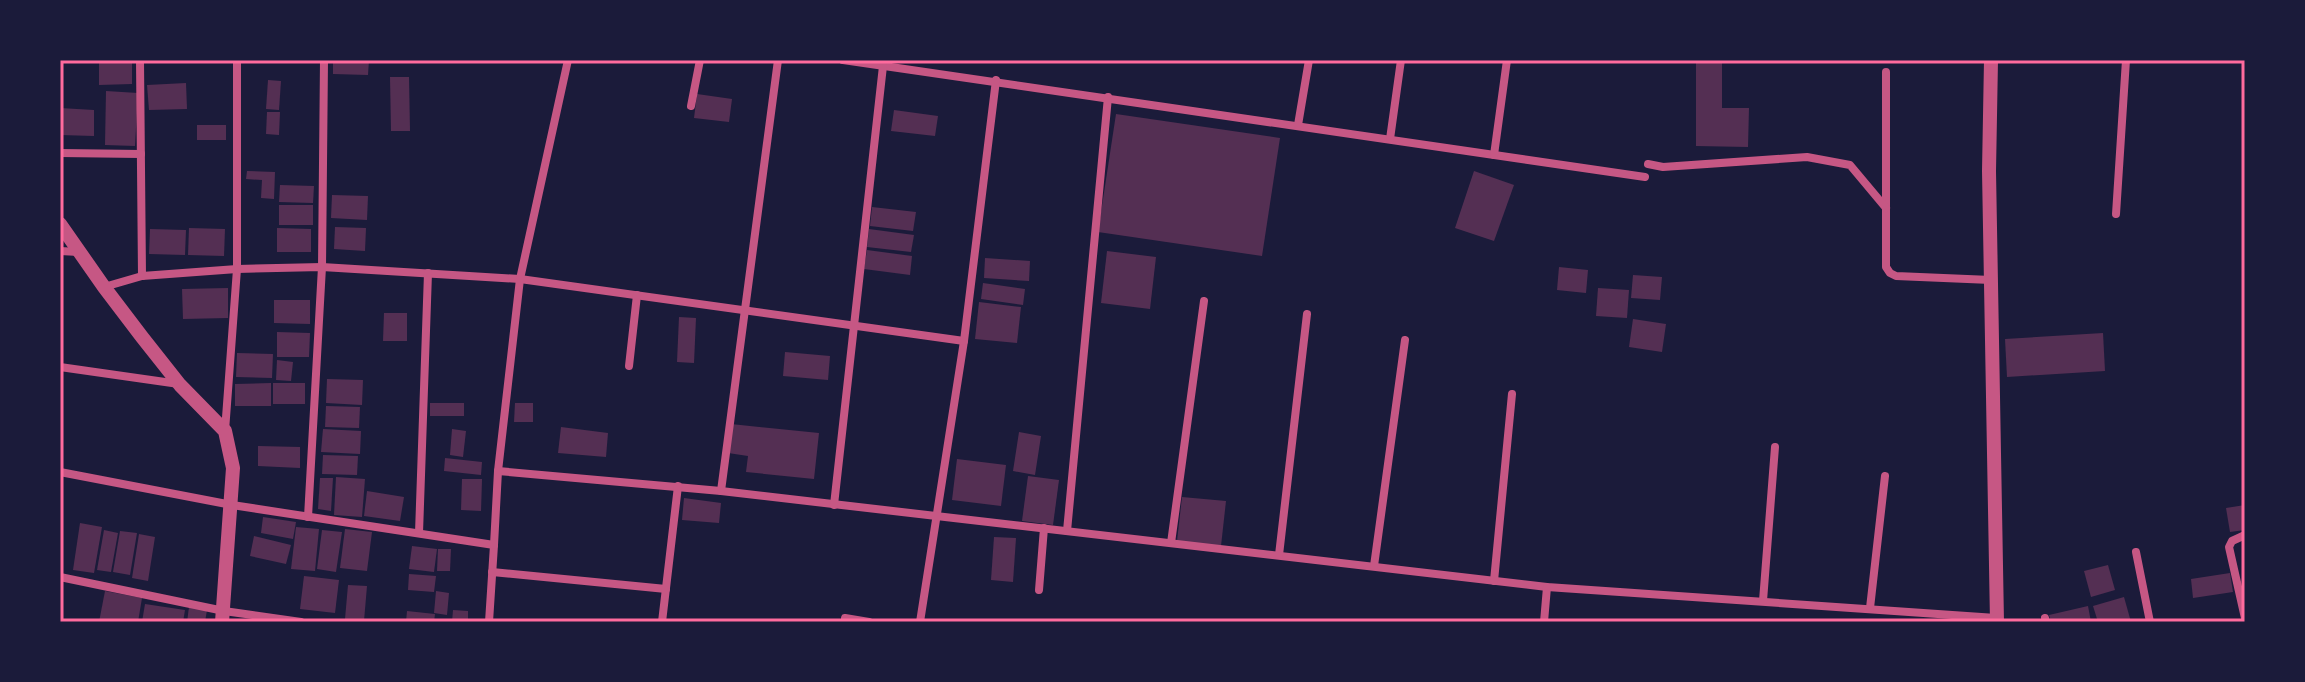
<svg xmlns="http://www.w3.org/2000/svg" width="2305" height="682" font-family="'DejaVu Sans',sans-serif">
<rect width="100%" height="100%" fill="#1b1b3a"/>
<g fill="#542f53">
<polygon points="99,60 132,60 132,84 99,85"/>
<polygon points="333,60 369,60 368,75 333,74"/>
<polygon points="1696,61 1722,62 1722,108 1749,108 1748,147 1696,146"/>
<polygon points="390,77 409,77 410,131 391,131"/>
<polygon points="268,80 281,81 279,110 266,109"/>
<polygon points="186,83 187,109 149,110 147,85"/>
<polygon points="106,91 138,93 135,146 105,145"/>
<polygon points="697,94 732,99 729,122 694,118"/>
<polygon points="60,108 94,110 94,136 60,135"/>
<polygon points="894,110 938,116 935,136 891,131"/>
<polygon points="267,112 280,112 279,135 266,134"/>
<polygon points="1116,114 1280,138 1262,256 1098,232"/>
<rect x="197" y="125" width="29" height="15"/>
<polygon points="247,171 275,172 274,199 261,198 262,180 246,179"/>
<polygon points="1474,171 1514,185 1494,241 1455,228"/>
<polygon points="280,185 314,186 313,203 279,202"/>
<polygon points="332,195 368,196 367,220 331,218"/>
<rect x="279" y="205" width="34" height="20"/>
<polygon points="872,207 916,212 913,231 870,226"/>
<polygon points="335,227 366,228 365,251 334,249"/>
<polygon points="189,228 225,229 224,256 188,255"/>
<polygon points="277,228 311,229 311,252 277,252"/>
<polygon points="150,229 186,230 185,255 149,254"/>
<polygon points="869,229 914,235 911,252 867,247"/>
<polygon points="867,250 912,256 910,275 864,269"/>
<polygon points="1107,251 1156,257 1150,309 1101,303"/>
<polygon points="985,258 1030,261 1029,281 984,278"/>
<polygon points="1559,267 1588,270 1586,293 1557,290"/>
<polygon points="1633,275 1662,277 1660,300 1631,298"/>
<polygon points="983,283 1025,289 1023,305 981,299"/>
<polygon points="228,288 228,318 183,319 182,289"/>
<polygon points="1598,288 1629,290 1627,318 1596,316"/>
<polygon points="274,300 310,300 310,324 274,323"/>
<polygon points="979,302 1021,307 1017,343 975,339"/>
<polygon points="384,313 407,313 407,341 383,341"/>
<polygon points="679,317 696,318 694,363 677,362"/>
<polygon points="1633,319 1666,324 1662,352 1629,347"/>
<polygon points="277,332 310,333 309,357 277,357"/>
<polygon points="2103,333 2105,371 2007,377 2005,339"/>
<polygon points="785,352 830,356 828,380 783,376"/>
<polygon points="237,353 273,354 272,378 236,377"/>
<polygon points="277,360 293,362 291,381 276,380"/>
<polygon points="327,379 363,380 362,405 326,403"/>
<polygon points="271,383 271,406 235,406 235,384"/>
<rect x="273" y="383" width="32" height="21"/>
<rect x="430" y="403" width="34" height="13"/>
<polygon points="515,403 533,403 533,422 514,422"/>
<polygon points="326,406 360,407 359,428 325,427"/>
<polygon points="731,424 819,433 814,479 746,472 748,456 728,453"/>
<polygon points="561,427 608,433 606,457 558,453"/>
<polygon points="323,429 361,431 360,454 321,452"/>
<polygon points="452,429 466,431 463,457 450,455"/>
<polygon points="1019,432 1041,436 1035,475 1013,471"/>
<polygon points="258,446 300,447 300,468 258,466"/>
<polygon points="323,455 358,456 357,475 322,474"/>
<polygon points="445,458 482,462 481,475 444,471"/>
<polygon points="957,459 1006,465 1001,506 952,500"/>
<polygon points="1028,476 1059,480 1053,525 1022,521"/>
<polygon points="336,477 365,479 362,517 334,515"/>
<polygon points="320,478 333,478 331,511 318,509"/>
<polygon points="462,479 482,479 481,511 461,510"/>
<polygon points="367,491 404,497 400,521 364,516"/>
<polygon points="1182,497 1226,501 1221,546 1177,541"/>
<polygon points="684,498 721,503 719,523 682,520"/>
<polygon points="2245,505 2245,530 2230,532 2226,508"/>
<polygon points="263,517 296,522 293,539 261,533"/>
<polygon points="80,523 102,527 94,573 73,570"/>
<polygon points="296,527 319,529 315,571 291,569"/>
<polygon points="345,529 372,532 367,571 340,568"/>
<polygon points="104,530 118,533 111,572 97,570"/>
<polygon points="322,530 342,532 336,572 317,569"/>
<polygon points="120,531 137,533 130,575 113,572"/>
<polygon points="139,534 155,537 148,581 132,578"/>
<polygon points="254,536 291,545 286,564 250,556"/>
<polygon points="994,537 1016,538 1013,582 991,580"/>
<polygon points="412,546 437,549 434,572 409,569"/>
<polygon points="438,549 451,549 450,571 437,571"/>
<polygon points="2108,565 2115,590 2091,597 2084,571"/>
<polygon points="2230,573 2233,592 2193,598 2191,579"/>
<polygon points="409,574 436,576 434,592 408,590"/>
<polygon points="304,576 339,580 335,613 300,609"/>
<polygon points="348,585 367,586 364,621 345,619"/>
<polygon points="105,591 142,598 138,622 99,622"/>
<polygon points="436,591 449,593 447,615 434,613"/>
<polygon points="2124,597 2131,622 2098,622 2093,606"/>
<polygon points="145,604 185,610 183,622 142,622"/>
<polygon points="2088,606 2091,622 2051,622 2049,615"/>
<polygon points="189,607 207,610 205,622 187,622"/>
<polygon points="453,610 468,611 468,622 452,622"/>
<polygon points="407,611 435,614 434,622 406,622"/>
</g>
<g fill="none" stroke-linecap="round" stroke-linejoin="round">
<g stroke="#c65784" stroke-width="8">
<polyline points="140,60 142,276"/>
<polyline points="843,60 1645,177"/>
<polyline points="1886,72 1886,267 1890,273 1896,276 1991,280"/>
<polyline points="691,106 700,60"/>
<polyline points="1298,125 1309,60"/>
<polyline points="1390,139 1401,60"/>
<polyline points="60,153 141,154"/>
<polyline points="1494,155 1507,60"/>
<polyline points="1648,164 1663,167 1807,157 1850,165 1886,208"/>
<polyline points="2116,214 2126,60"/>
<polyline points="60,251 79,252"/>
<polyline points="104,287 142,276 237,269 322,267 520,279 964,341 920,622"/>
<polyline points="964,341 996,80"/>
<polyline points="629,366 637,295"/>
<polyline points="60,367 179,384"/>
<polyline points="225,431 237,269 237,60"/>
<polyline points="498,471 721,491 1547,587 1996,618"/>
<polyline points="60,472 232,505 494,545 489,622"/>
<polyline points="721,491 778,60"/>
<polyline points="834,505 883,66"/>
<polyline points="308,517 322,267 324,60"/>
<polyline points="1067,531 1108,97"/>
<polyline points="419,533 428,273"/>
<polyline points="2245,535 2232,541 2229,547 2245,618"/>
<polyline points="1171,543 1204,301"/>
<polyline points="494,545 498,471 520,279 568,60"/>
<polyline points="2136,552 2150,622"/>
<polyline points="1279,555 1307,314"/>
<polyline points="1374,566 1405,340"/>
<polyline points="492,572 666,589"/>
<polyline points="60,577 224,611 301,622"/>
<polyline points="1494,581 1512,394"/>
<polyline points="1039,590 1044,528"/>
<polyline points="1763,601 1775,447"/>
<polyline points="1870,608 1885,476"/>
<polyline points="845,618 869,622"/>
<polyline points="2045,618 2046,622"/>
<polyline points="662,622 678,486"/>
<polyline points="1544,622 1547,587"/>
</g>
<g stroke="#c65784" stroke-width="14">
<polyline points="1991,60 1989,171 1997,622"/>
<polyline points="60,224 104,287 142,337 180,385 225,431 233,468 222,622"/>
</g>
</g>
<rect width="2305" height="682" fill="none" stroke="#1b1b3a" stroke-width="124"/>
<rect x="62" y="62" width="2181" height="558" fill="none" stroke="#ff6b9d" stroke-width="3"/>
</svg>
